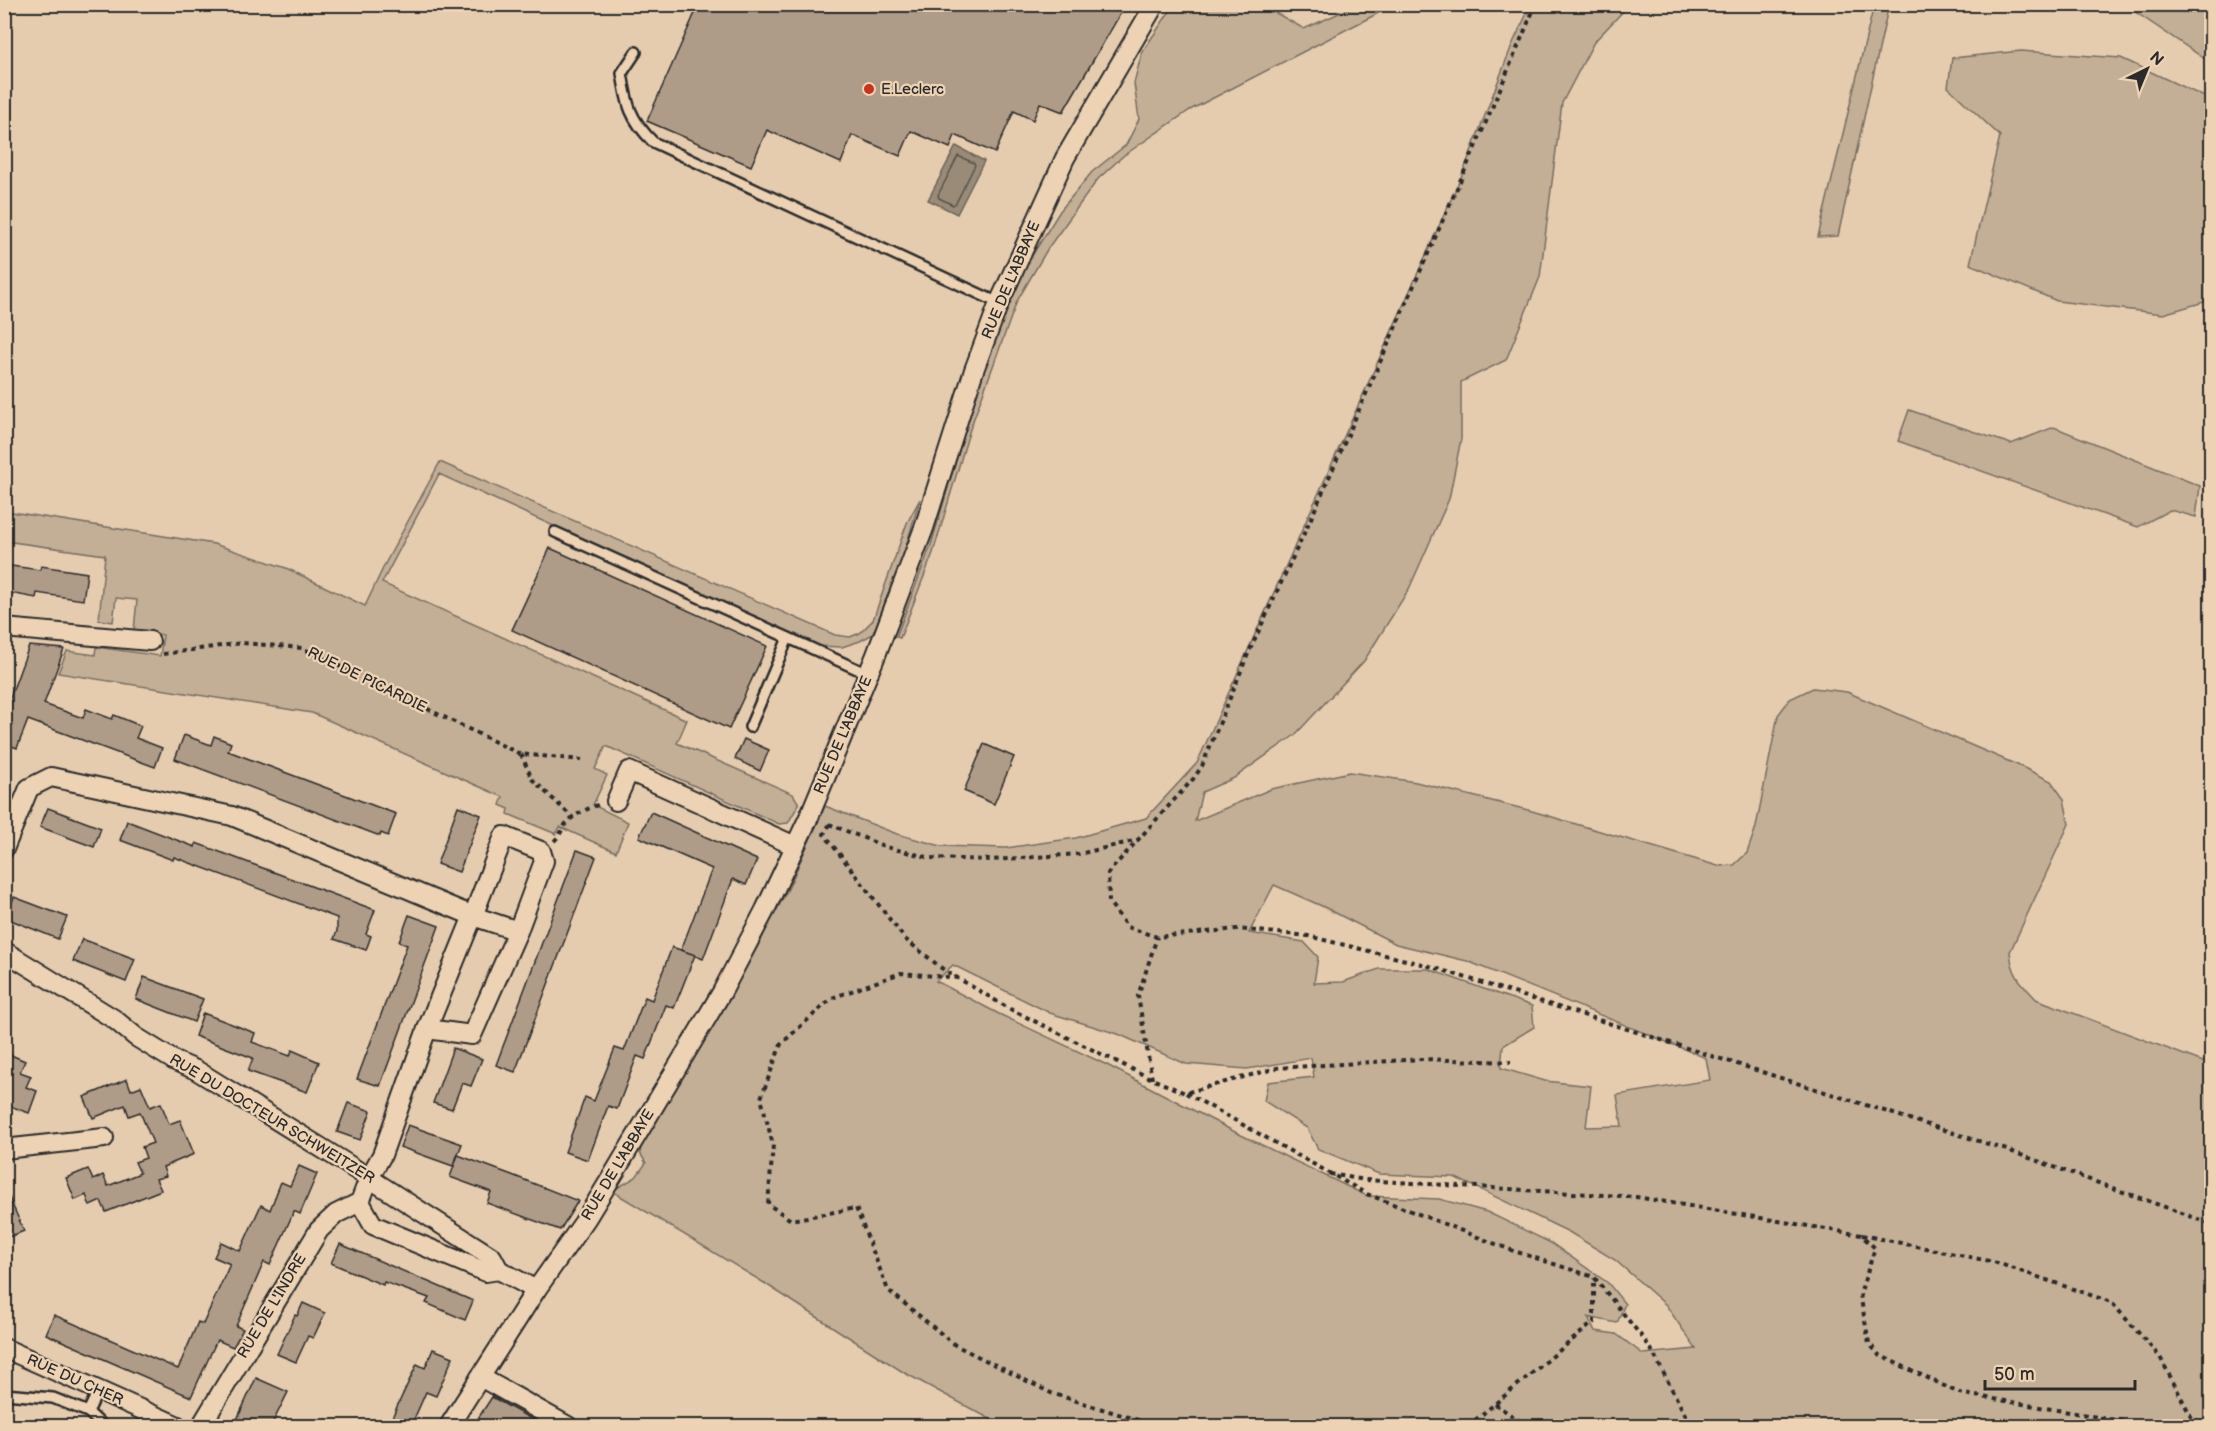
<svg xmlns="http://www.w3.org/2000/svg" width="2216" height="1431" font-family="'Balsamiq Sans',sans-serif">
<rect width="100%" height="100%" fill="#e5ccaf"/>
<filter id="ink" filterUnits="userSpaceOnUse"><feTurbulence type="fractalNoise" baseFrequency=".0167" numOctaves="2"/><feDisplacementMap in="SourceGraphic" scale="12" xChannelSelector="R" yChannelSelector="G"/><feConvolveMatrix kernelMatrix="1 2 1 2 8 2 1 2 1" color-interpolation-filters="sRGB"/></filter>
<g filter="url(#ink)">
<g fill="#c3af96" stroke="#776d60" stroke-width="1.5" fill-rule="evenodd">
<polygon points="1174,5 1262,5 1304,29 1357,5 1394,5 1190,110 1123,156 1098,179 1048,248 1017,301 970,429 933,553 900,638 896,637 931,545 976,393 1000,322 1023,270 1060,211 1092,172 1126,145 1139,119 1134,83 1142,52"/>
<path d="M 1531,5 L 1629,5 L 1594,42 L 1562,103 L 1540,277 L 1506,360 L 1461,382 L 1461,439 L 1449,499 L 1409,589 L 1364,661 L 1295,735 L 1234,778 L 1202,792 L 1195,821 L 1271,789 L 1350,772 L 1416,782 L 1532,811 L 1718,866 L 1734,865 L 1747,853 L 1756,827 L 1778,715 L 1790,699 L 1813,688 L 1847,692 L 2022,767 L 2051,781 L 2064,799 L 2069,824 L 2010,952 C 2012,975 2021,983 2036,999 L 2211,1065 L 2211,1426 L 1003,1426 L 903,1372 L 761,1281 L 612,1191 L 636,1177 L 646,1163 L 640,1153 L 642,1142 L 734,990 L 788,889 L 825,806 L 897,834 L 941,846 L 1006,848 L 1076,838 L 1146,818 L 1197,763 L 1462,175 L 1512,45 ZM 1274,885 L 1324,907 L 1396,944 L 1467,961 L 1706,1058 L 1710,1080 L 1617,1095 L 1622,1126 L 1586,1127 L 1591,1086 L 1545,1081 L 1501,1068 L 1503,1046 L 1534,1027 L 1532,1006 L 1428,969 L 1379,969 L 1343,982 L 1314,983 L 1318,957 L 1304,942 L 1249,933 ZM 953,965 L 1050,1013 L 1118,1034 L 1186,1064 L 1247,1069 L 1311,1058 L 1314,1077 L 1268,1082 L 1264,1101 L 1307,1128 L 1318,1149 L 1379,1174 L 1454,1177 L 1569,1232 L 1615,1260 L 1666,1305 L 1696,1349 L 1643,1354 L 1616,1334 L 1595,1331 L 1588,1317 L 1617,1323 L 1625,1304 L 1608,1283 L 1551,1243 L 1487,1212 L 1439,1199 L 1367,1196 L 1235,1132 L 1107,1065 L 999,1014 L 936,981 Z"/>
<polygon points="1874,5 1900,5 1887,13 1838,236 1818,237"/>
<polygon points="2125,5 2211,5 2211,63"/>
<polygon points="2021,51 2121,58 2211,100 2211,300 2163,314 2057,301 1970,264 2000,136 1948,87 1952,58"/>
<polygon points="1909,410 2011,444 2054,427 2200,486 2196,517 2170,510 2138,527 1898,441"/>
<polygon points="440,462 835,635 850,637 860,633 873,620 907,523 920,499 901,563 873,634 860,641 842,647 818,646 439,474 382,583 687,720 677,743 793,794 799,804 788,823 779,824 606,746 595,769 607,775 593,805 628,822 616,852 560,827 556,834 508,814 509,809 500,805 503,797 312,713 58,673 67,651 95,655 96,647 160,656 163,635 134,630 137,600 116,598 113,622 99,620 105,555 5,541 5,511 214,544 286,568 365,606 386,562"/>
</g>
<polygon fill="#998b78" stroke="#6d6559" stroke-width="1.5" points="956,146 984,161 957,214 928,200"/>
<g fill="none" stroke-linecap="round" stroke-linejoin="round">
<polygon stroke="#57514a" stroke-width="1.5" points="958,156 974,163 975,165 956,203 953,205 939,198 938,195"/>
</g>
<g fill="#af9c88" stroke="#2b2b2b" stroke-width="1.5">
<polygon points="699,4 1126,4 1063,112 1040,103 1033,120 1014,111 995,153 955,135 950,148 911,131 900,156 852,135 841,163 767,130 751,166 647,121"/>
<polygon points="550,548 767,646 729,729 512,630"/>
<polygon points="4,565 40,570 41,566 87,573 83,600 37,593 36,598 4,592"/>
<polygon points="29,646 64,649 44,704 83,718 86,709 112,719 114,715 141,726 136,738 162,748 155,767 28,720 17,748 4,743 4,714"/>
<polygon points="184,735 211,745 214,736 231,743 228,751 396,814 388,836 381,833 380,836 175,759"/>
<polygon points="744,739 769,750 760,771 735,759"/>
<polygon points="984,744 1014,757 994,804 964,791"/>
<polygon points="458,806 481,815 459,872 437,864"/>
<polygon points="48,808 101,828 94,847 40,827"/>
<polygon points="651,812 757,860 746,885 733,879 703,959 681,950 712,869 639,837"/>
<polygon points="127,821 195,847 196,843 375,910 366,934 371,936 366,950 334,939 337,931 337,918 174,857 173,860 120,840"/>
<polygon points="577,850 596,857 515,1072 496,1065"/>
<polygon points="14,897 67,917 58,939 6,918"/>
<polygon points="409,915 439,926 380,1086 357,1079 407,945 399,942"/>
<polygon points="82,939 135,959 126,982 73,961"/>
<polygon points="672,947 695,955 674,1008 666,1005 645,1059 637,1056 617,1109 608,1106 588,1160 565,1152 585,1097 594,1101 615,1048 624,1051 645,997 652,1000"/>
<polygon points="144,977 203,999 194,1022 136,999"/>
<polygon points="203,1013 255,1033 252,1042 290,1056 292,1050 319,1062 307,1092 248,1071 253,1058 195,1036"/>
<polygon points="453,1048 482,1059 471,1086 462,1083 452,1109 433,1103"/>
<polygon points="4,1052 25,1061 20,1072 31,1076 26,1087 37,1091 29,1113 7,1105 4,1109"/>
<polygon points="127,1079 131,1090 141,1086 150,1107 161,1103 169,1124 180,1120 194,1154 163,1167 166,1176 156,1179 161,1190 106,1212 101,1201 90,1206 86,1195 75,1200 66,1178 88,1169 93,1180 103,1175 108,1186 140,1173 135,1162 146,1158 142,1147 153,1143 140,1112 129,1116 125,1105 93,1118 84,1097"/>
<polygon points="348,1103 371,1111 360,1140 337,1132"/>
<polygon points="408,1125 462,1144 453,1166 400,1147"/>
<polygon points="458,1155 512,1175 578,1201 560,1230 487,1203 491,1192 450,1177"/>
<polygon points="299,1166 317,1174 300,1214 294,1211 270,1265 264,1262 236,1326 243,1329 233,1347 217,1340 191,1397 46,1334 54,1315 178,1369 198,1322 203,1324 230,1264 214,1257 221,1242 240,1251 261,1205 270,1210 281,1182 290,1186"/>
<polygon points="4,1186 24,1231 4,1239"/>
<polygon points="340,1244 473,1301 465,1320 426,1303 429,1298 384,1282 383,1285 331,1263"/>
<polygon points="303,1303 325,1313 313,1338 308,1336 296,1362 277,1354 295,1315 297,1316"/>
<polygon points="433,1349 453,1357 436,1396 426,1392 411,1426 388,1426 417,1364 425,1368"/>
<polygon points="256,1378 288,1392 271,1426 234,1426"/>
<polygon points="492,1397 506,1405 544,1426 473,1426"/>
</g>
<g fill="none" stroke-linecap="round" stroke-linejoin="round">
<g stroke="#2b2b2b" stroke-width="14">
<g id="lane">
<path d="M 636,52 L 622,73 C 627,105 630,119 653,142 L 999,303"/>
<polyline points="555,532 868,674"/>
<polyline points="750,727 788,638"/>
<polyline points="98,1391 88,1412 103,1426"/>
<polyline points="4,1394 53,1398 88,1412"/>
</g>
</g>
<g stroke="#2b2b2b" stroke-width="22">
<g id="street">
<polyline points="4,628 150,641"/>
<polyline points="616,801 629,771 795,846"/>
<polyline points="4,849 29,788 51,777 232,816 473,916 504,836 541,851 544,861 518,931"/>
<polyline points="4,951 114,1019 136,1037 175,1061 196,1070 344,1162 492,1257 499,1270 536,1290"/>
<polyline points="4,1149 104,1138"/>
<polyline points="360,1202 373,1225 486,1272 499,1270"/>
<polyline points="4,1348 178,1426"/>
<polyline points="480,1377 568,1426"/>
<polyline points="201,1426 319,1230 336,1214 360,1202 369,1178 382,1155 427,1029 473,916 518,931 472,1035 427,1029"/>
<polyline points="449,1426 536,1290 586,1219 616,1170 722,992 765,910 809,817 876,655 924,528 974,370 999,303 1065,158 1155,4"/>
</g>
</g>
<g stroke="#2b2b2b" stroke-width="4" stroke-dasharray="4.5 4.5" stroke-linecap="butt">
<polyline points="1536,4 1480,136 1312,516 1248,654 1202,766 1194,778 1108,873 1109,902 1127,927 1157,937 1237,929 1308,936 1426,965 2010,1151 2212,1224"/>
<polyline points="163,654 242,643 302,648 520,754 582,760"/>
<polyline points="521,754 532,779 573,818"/>
<polyline points="829,824 886,847 931,858 992,860 1079,854 1138,840"/>
<polyline points="830,824 824,834 905,939 944,970 1010,1009 1152,1079 1185,1093 1277,1068 1422,1059 1511,1062"/>
<path d="M 554,841 C 560,836 561,831 565,825 C 572,815 589,808 600,804"/>
<polyline points="958,978 901,973 832,998 781,1044 761,1098 773,1145 768,1204 791,1220 856,1208 888,1290 955,1345 1051,1393 1157,1426"/>
<polyline points="1152,1079 1138,996 1157,937"/>
<polyline points="1186,1093 1367,1194 1511,1250 1594,1277 1650,1347 1691,1426"/>
<polyline points="1330,1174 1365,1180 1636,1197 1861,1235 1875,1248 1860,1294 1869,1343 1879,1355 1959,1393 2150,1426"/>
<polyline points="1862,1235 1994,1262 2111,1302 2160,1357 2196,1426"/>
<polyline points="1495,1404 1527,1426"/>
<polyline points="1468,1426 1594,1322 1594,1278"/>
</g>
<use href="#lane" stroke="#edd3b4" stroke-width="9"/>
<use href="#street" stroke="#edd3b4" stroke-width="18"/>
</g>
</g>
<circle fill="#c8321e" stroke="#edd3b4" stroke-width="2" cx="869" cy="89" r="6"/>
<g text-anchor="middle" dominant-baseline="central" stroke-width="4.5" stroke-linejoin="round" paint-order="stroke">
<g font-size="15" fill="#2b2b2b" stroke="#edd3b4" text-anchor="start">
<text x="881" y="89">E.Leclerc</text>
</g>
<g font-size="15" fill="#2b2b2b" stroke="#edd3b4">
<text transform="translate(1011 280) rotate(-67)">RUE DE L'ABBAYE</text>
<text transform="translate(367 680) rotate(26)">RUE DE PICARDIE</text>
<text transform="translate(843 735) rotate(-67)">RUE DE L'ABBAYE</text>
<text transform="translate(272 1119) rotate(31)">RUE DU DOCTEUR SCHWEITZER</text>
<text transform="translate(618 1165) rotate(-59)">RUE DE L'ABBAYE</text>
<text transform="translate(272 1306) rotate(-59)">RUE DE L'INDRE</text>
<text transform="translate(75 1380) rotate(24)">RUE DU CHER</text>
</g>
</g>
<rect width="2216" height="1431" fill="none" stroke="#edd3b4" stroke-width="24"/>
<rect x="12" y="12" width="2192" height="1407" fill="none" stroke="#2b2b2b" stroke-width="2" filter="url(#ink)"/>
<g transform="translate(2147 69) rotate(43)" stroke="#edd3b4" stroke-width="4.5" paint-order="stroke">
<path d="M0-4.5L10 22L0 15L-10 22Z" fill="#2b2b2b"/>
<text y="-9" font-size="16" font-weight="bold" text-anchor="middle" fill="#2b2b2b">N</text>
</g>
<path d="M1985 1380v9h150v-9" fill="none" stroke="#2b2b2b" stroke-width="3"/>
<text x="1994" y="1380" font-size="18" fill="#2b2b2b" stroke="#edd3b4" stroke-width="4.5" paint-order="stroke">50 m</text>
</svg>
